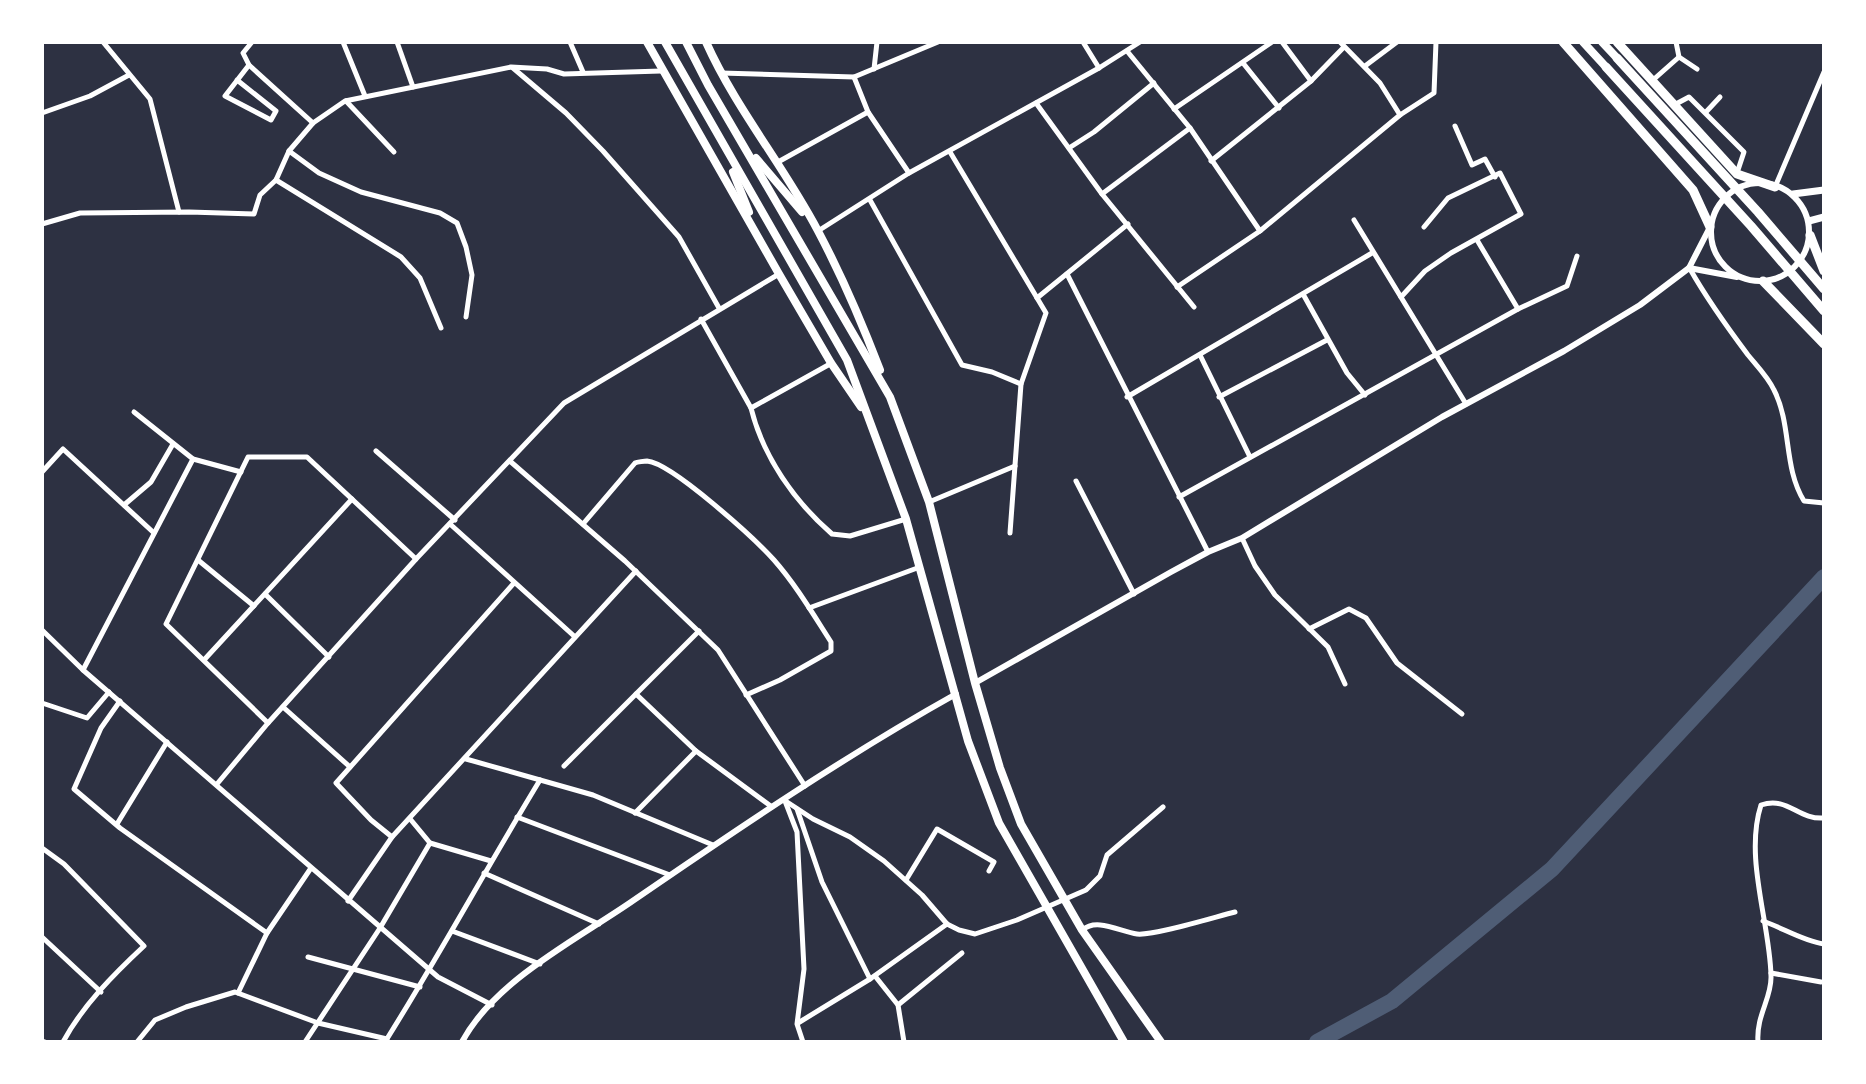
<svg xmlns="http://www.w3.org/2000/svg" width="1866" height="1084" font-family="Barlow,sans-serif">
<rect width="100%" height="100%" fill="#2d3142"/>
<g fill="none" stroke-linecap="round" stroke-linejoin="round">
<polyline stroke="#4f5d75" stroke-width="16" points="1317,1042 1392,1001 1552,869 1824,577"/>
<g stroke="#fff" stroke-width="5">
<polyline points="103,42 150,99 179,212"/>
<polyline points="343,42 365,96"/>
<polyline points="397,42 413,87"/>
<polyline points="570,42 583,72"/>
<polyline points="1083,42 1099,68"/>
<polyline points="1282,42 1311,81"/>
<polyline points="1340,42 1380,83 1400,115"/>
<polyline points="1676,42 1679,57 1697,69"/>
<polyline points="1127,51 1190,128 1260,231"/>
<polyline points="1243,63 1279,108"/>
<polyline points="249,65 313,123"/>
<polyline points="1365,66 1397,42"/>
<polyline points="513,68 566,113 603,151 679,237 719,308"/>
<polyline points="874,69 877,42"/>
<polyline points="721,73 854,77 938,42"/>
<polyline points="854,77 868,112 909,173"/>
<polyline points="237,80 276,111 271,120 225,96 249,65 243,53 252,42"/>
<polyline points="1653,80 1679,57"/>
<polyline points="346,101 394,152"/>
<polyline points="1036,103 1102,194 1194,307"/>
<polyline points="1674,105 1689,97 1744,152 1737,173"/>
<polyline points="1174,109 1272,42"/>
<polyline points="1706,112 1720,97"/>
<polyline points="42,113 90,96 129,75"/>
<polyline points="1455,126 1472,165 1485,159 1495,177"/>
<polyline points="1069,148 1094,132 1154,83"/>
<polyline points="289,151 319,173 361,192 440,213 457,223 466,247 472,275 466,317"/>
<polyline points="950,152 1046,313 1021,384 1010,533"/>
<polyline points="1211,161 1311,81 1344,47"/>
<polyline points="778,162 868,112"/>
<polyline points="276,180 401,257 420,278 441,328"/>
<polyline points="1775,187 1824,72"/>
<polyline points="1102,194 1190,128"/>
<polyline points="870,200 962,365 992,372 1021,384"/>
<polyline points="1354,220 1466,404"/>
<polyline points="42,224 80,213 189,212 254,214 260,195 276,180 289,151 313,123 345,101 511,67 547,69 564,74 661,71"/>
<polyline points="818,231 909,173 1099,68 1140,42"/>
<polyline points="1477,240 1518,309"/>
<path d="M 1690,269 C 1707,299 1727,327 1748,355 C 1757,366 1768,377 1774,390 C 1792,425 1783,467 1804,501 L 1824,503"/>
<polyline points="1067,274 1208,552"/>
<polyline points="1177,287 1260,231 1400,115 1434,93 1436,42"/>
<polyline points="1303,294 1347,373 1365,395"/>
<polyline points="1401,297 1425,271 1451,253 1521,214 1500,173 1448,198 1424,227"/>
<polyline points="1037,298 1128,224"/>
<polyline points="701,319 751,408"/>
<polyline points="1200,355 1250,457"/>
<path d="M 830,364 L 751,408 C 763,457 795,502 832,534 L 850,536 L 906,519"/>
<polyline points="1127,397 1372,253"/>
<polyline points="1219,397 1327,340"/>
<polyline points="134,412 193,459 241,472"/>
<polyline points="376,451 455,520"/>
<polyline points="511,462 625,561 718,650 805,786"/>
<polyline points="42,472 63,449 154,533"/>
<polyline points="1076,481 1134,594"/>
<polyline points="1179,497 1518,309 1567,286 1577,256"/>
<polyline points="929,502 1015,466"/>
<polyline points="124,505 151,482 173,444"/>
<polyline points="450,524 574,636"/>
<path d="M 583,524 L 635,463 C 637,462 645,461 647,461 C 672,463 755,539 774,560 C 796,585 813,614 831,642 L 831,651 L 780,680 L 746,695"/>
<polyline points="1242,538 1255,566 1275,595 1328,647 1345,684"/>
<polyline points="198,560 254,606"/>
<polyline points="265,594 329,657"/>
<polyline points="809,608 920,567"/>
<polyline points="1309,629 1349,609 1366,618 1397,663 1462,714"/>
<polyline points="42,630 83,670 438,977 492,1005"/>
<polyline points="204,660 352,499"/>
<polyline points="83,670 193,459"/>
<polyline points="636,694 696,751 772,807"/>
<polyline points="120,701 101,728 74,789 120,828 267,933"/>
<polyline points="42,703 87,718 109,692"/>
<polyline points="283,707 350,767"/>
<polyline points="268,723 166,624 248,457 307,457 416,559"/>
<polyline points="466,759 593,795 713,845"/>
<polyline points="564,766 699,631"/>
<polyline points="217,784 268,723 416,559 564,403 779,274"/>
<polyline points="784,800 813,819 850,837 884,861 922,895 947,924 959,930 975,934 1017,920 1086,890 1100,876 1107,855 1163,807"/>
<polyline points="785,801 797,832 804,969 797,1024 803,1042"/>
<polyline points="797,809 822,882 870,979"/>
<polyline points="635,813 696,751"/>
<polyline points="517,817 670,875"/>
<polyline points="411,820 430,843 491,861"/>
<polyline points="117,824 167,742"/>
<polyline points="392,837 371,820 336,783 514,583"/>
<path d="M 42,848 L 64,864 L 144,946 C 114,974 83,1005 63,1042"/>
<polyline points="484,873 599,924"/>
<polyline points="906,880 937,829 994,862 989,871"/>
<polyline points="348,901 392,837 636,571"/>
<path d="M 1763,921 C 1783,928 1803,941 1824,944"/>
<path d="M 1083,930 C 1096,917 1121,932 1137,934 C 1154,936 1215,917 1235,912"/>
<polyline points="452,931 540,964"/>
<polyline points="42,937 101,992"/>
<polyline points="308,957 420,987"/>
<polyline points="1771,973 1821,982"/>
<polyline points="875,976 898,1005 904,1042"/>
<polyline points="238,993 267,933 311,868"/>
<polyline points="898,1005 962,953"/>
<polyline points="798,1023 870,979 947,924"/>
<polyline points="42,1041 45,1042"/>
<polyline points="137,1042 155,1020 186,1007 235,992 318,1023 387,1039"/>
<polyline points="305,1042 380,928 430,843"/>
<path d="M 385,1042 C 439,956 487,867 540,780"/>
<path d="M 1758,1042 C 1756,1015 1772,998 1771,976 C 1770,923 1744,858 1761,805 C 1788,796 1798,820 1824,818"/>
</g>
<g stroke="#fff" stroke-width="6">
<circle cx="1760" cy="232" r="49"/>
<polyline points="1689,268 1737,277"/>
<polyline points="975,683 1171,572 1208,552 1242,538 1442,417 1564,351 1640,305 1689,268 1710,227"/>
<path d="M 462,1042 C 495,980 578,939 634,900 C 739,828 845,756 956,694"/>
</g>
<g stroke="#fff" stroke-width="7">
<polyline points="1793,194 1824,190"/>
<polyline points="1809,221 1824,217"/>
</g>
<g stroke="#fff" stroke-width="8">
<polyline points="647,42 779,274 831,363 861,407"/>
<polyline points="665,42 847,360 906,519 968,741 999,823 1124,1042"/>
<polyline points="686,42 708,85 890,397 929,502 975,683 1000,768 1021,824 1082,930 1161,1042"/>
<path d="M 706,42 C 736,109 784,166 818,231 C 842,276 862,323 880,370"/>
<polyline points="756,158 802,212"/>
<polyline points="733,172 749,212"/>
</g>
<g stroke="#fff" stroke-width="8">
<polyline points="1583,42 1606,67"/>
<polyline points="1602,42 1617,58"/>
</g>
<g stroke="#fff" stroke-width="9">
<polyline points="1563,42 1693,190 1710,227"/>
<polyline points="1617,42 1737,174 1775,187"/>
<polyline points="1617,58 1758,212 1824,289"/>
<polyline points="1606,67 1751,226 1824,311"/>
<polyline points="1810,235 1824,271"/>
<polyline points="1763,281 1824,344"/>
</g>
</g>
<rect width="1866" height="1084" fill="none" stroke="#ffffff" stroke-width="88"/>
</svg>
